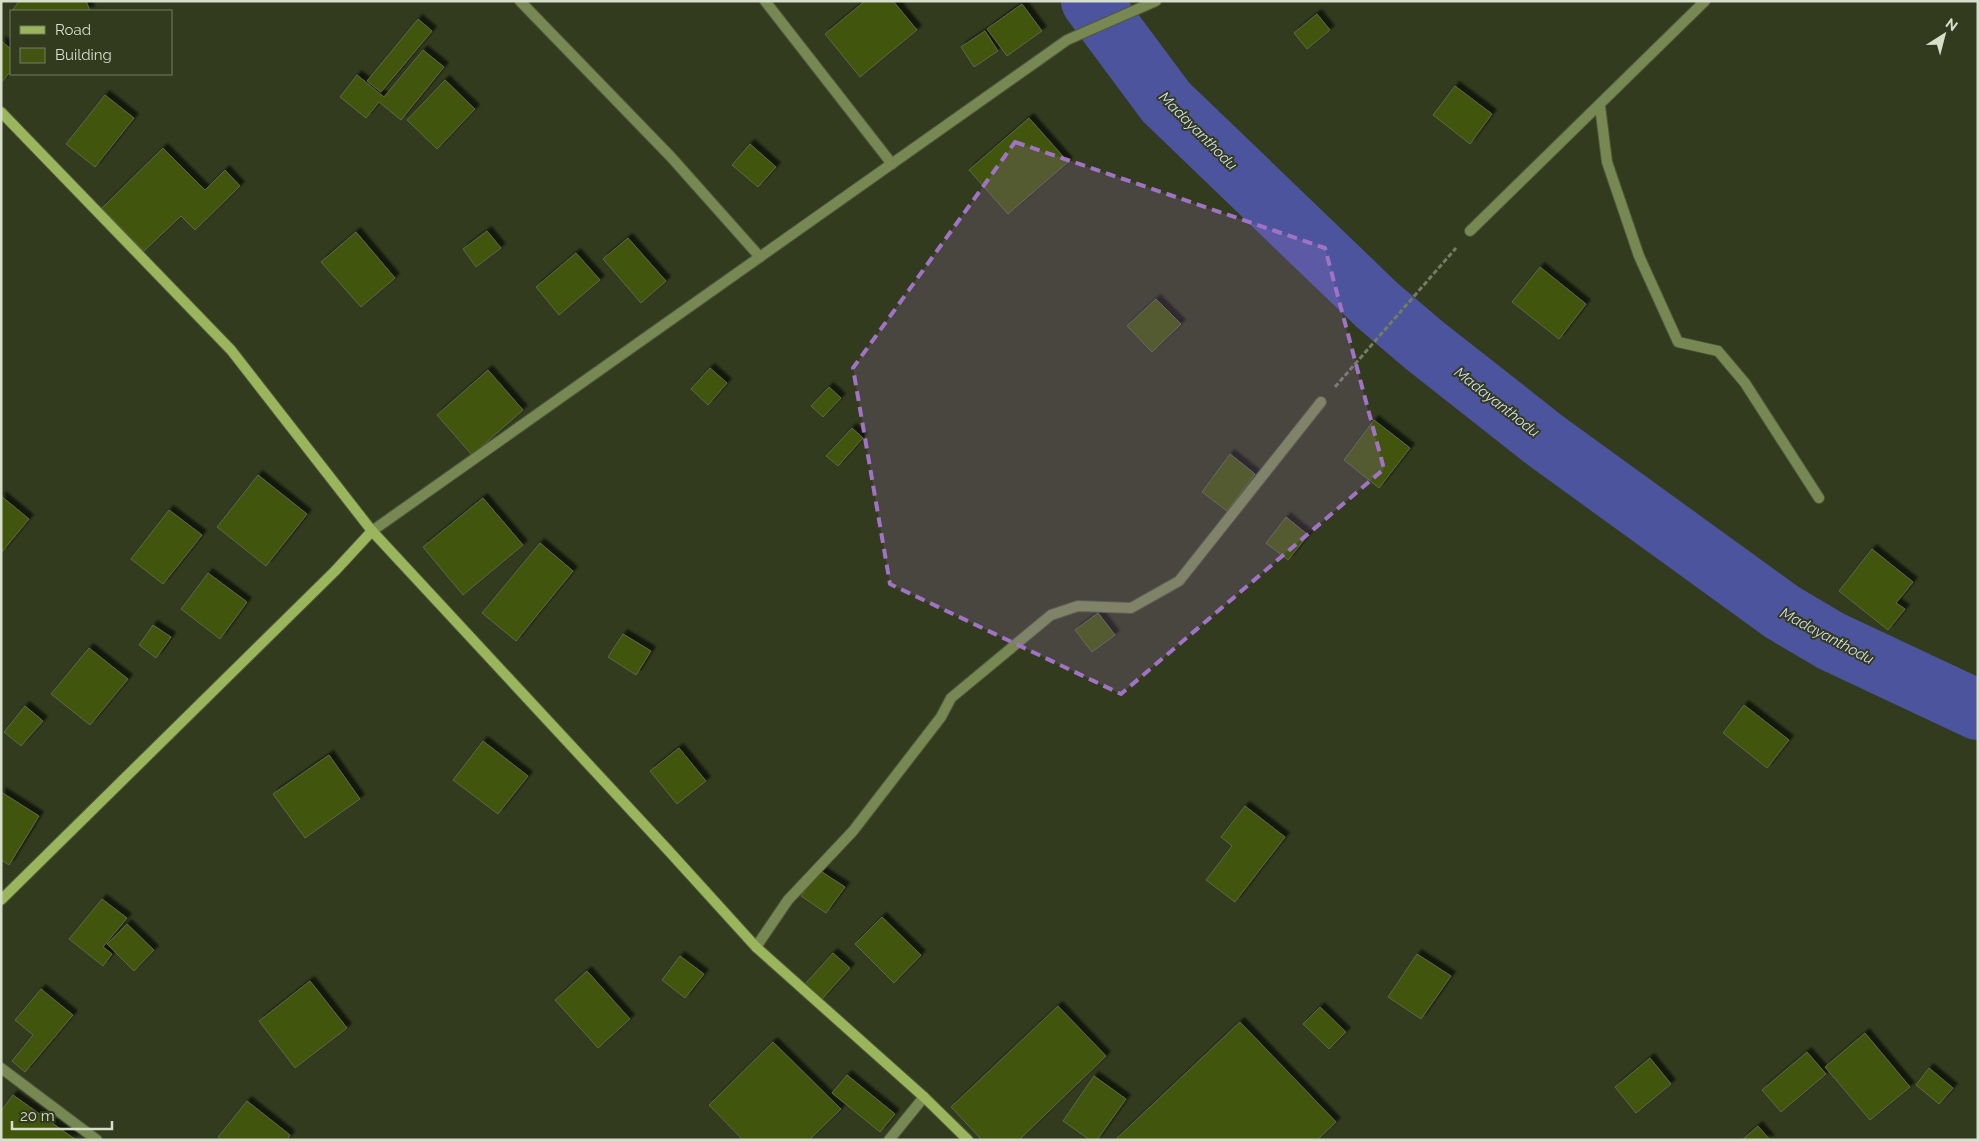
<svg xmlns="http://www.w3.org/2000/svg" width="1979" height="1141" font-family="Raleway,sans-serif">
<defs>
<filter id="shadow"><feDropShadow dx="4.5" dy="-4.5" stdDeviation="1" flood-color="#0009"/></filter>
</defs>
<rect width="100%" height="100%" fill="#323b1e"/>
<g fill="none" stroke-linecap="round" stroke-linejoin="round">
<polyline stroke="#4c549d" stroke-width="60" points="1091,1 1166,102 1377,305 1424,345 1546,441 1782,612 1831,641 1978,710"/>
</g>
<g fill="#435410" stroke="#5e6849" filter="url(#shadow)">
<polygon points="19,1 86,1 90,11 12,11"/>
<polygon points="865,1 893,1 917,30 860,77 825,34"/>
<polygon points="1022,4 1042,31 1007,56 987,29"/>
<polygon points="1317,14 1330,30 1307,49 1294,33"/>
<polygon points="418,19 432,31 381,92 367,81"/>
<polygon points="985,31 998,51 974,67 961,47"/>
<polygon points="1,41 11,49 11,71 1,83"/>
<polygon points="423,50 444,67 401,120 379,102 366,118 340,97 357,75 384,97"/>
<polygon points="445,80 475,109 437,149 407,120"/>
<polygon points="1455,86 1492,114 1470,144 1433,115"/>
<polygon points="105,95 134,118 95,167 66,144"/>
<polygon points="1029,118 1068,162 1008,214 969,170"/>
<polygon points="750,144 776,167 758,187 732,165"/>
<polygon points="163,148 205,190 225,170 240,186 195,230 181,216 144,251 102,208"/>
<polygon points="487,231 501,248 476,267 463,249"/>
<polygon points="356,232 395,278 361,307 321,262"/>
<polygon points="628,238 666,281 641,303 603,259"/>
<polygon points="576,253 600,280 559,315 536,287"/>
<polygon points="1540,267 1586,304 1559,339 1512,302"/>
<polygon points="1156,299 1181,324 1152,352 1127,326"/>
<polygon points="710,368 727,383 708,405 691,389"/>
<polygon points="488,370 523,410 472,455 437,415"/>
<polygon points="829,387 841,398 823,417 811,406"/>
<polygon points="1374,420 1410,448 1379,488 1344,460"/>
<polygon points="852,428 863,438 838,466 826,456"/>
<polygon points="1230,454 1255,474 1227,511 1202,492"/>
<polygon points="258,475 307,514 266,566 217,527"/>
<polygon points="1,496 29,519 1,553"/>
<polygon points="483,498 523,545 463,595 423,547"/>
<polygon points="169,510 202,535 163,584 131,559"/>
<polygon points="1286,517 1308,535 1288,560 1266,543"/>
<polygon points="540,543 573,571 516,641 482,613"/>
<polygon points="1872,549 1913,582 1896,603 1905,609 1888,630 1839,591"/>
<polygon points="208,573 247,602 220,639 181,609"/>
<polygon points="1098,613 1115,635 1092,652 1075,630"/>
<polygon points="153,625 171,637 156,658 139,645"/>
<polygon points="623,634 651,651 636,675 608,657"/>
<polygon points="89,648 128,679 90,725 51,694"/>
<polygon points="1744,705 1789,740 1767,768 1723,733"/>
<polygon points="25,706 43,721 21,746 4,732"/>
<polygon points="483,741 528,776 498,814 453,780"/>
<polygon points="679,748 706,781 677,804 650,771"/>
<polygon points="329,755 360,799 305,838 273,794"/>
<polygon points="1,792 39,816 9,865 1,860"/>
<polygon points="1245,806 1285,837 1235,902 1206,880 1232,846 1221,837"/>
<polygon points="819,870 845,887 826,913 801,896"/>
<polygon points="102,899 127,918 103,947 112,954 103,966 69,939"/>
<polygon points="882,917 921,955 894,983 855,944"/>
<polygon points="127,924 154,950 134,971 107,944"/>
<polygon points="833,953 850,968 822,999 805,984"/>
<polygon points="1417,954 1451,976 1421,1019 1388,997"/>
<polygon points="680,956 704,974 685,998 662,980"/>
<polygon points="587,971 630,1019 598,1048 555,1000"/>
<polygon points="310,981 347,1028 295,1068 259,1021"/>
<polygon points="41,989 73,1015 25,1072 12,1061 33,1035 15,1020"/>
<polygon points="1058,1006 1106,1056 1019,1140 982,1140 951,1107"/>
<polygon points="1320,1007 1346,1032 1329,1049 1303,1024"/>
<polygon points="1240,1022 1336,1122 1317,1140 1115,1140"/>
<polygon points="1865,1033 1910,1087 1870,1120 1825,1067"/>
<polygon points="773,1042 841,1109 809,1140 743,1140 709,1105"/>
<polygon points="1807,1052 1826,1074 1781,1112 1762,1090"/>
<polygon points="1650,1058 1671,1084 1636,1113 1615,1087"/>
<polygon points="1929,1068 1953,1088 1939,1104 1916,1085"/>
<polygon points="847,1075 895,1114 880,1132 832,1093"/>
<polygon points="1094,1076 1126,1099 1097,1140 1090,1140 1063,1121"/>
<polygon points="13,1095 76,1140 1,1140 1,1111"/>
<polygon points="247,1101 290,1135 287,1140 222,1140 218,1137"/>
<polygon points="1758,1126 1770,1140 1742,1140"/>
</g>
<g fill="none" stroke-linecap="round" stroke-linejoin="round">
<g stroke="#50583d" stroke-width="12">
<g id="minor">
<polyline points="520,1 671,157 760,257"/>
<polyline points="765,1 892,164"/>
<polyline points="1600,106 1607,162 1639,256 1678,342 1718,351 1745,383 1819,498"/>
<polyline points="1470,231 1705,1"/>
<polyline points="372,531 1067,40 1156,1"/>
<polyline points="756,947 788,900 853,831 941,717 951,698 1051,615 1078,606 1131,608 1179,581 1321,402"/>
<polyline points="1,1068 97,1140"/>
<polyline points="889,1140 924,1097"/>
</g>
</g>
<g stroke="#50583d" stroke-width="12">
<g id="secondary">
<polyline points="1,112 231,350 372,531 667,849 756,947 924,1097 968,1140"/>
<polyline points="1,900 335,571 372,531"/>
</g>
</g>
<polyline stroke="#747c64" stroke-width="3" stroke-dasharray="5 2.5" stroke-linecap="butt" points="1335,387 1456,248"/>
<use href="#minor" stroke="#778852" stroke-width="10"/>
<use href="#secondary" stroke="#9bb55c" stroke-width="10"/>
</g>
<path fill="#a073c4" fill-opacity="0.2" stroke="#a073c4" stroke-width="4" stroke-dasharray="10 6" stroke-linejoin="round" d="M 1015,142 L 1325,248 L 1384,469 L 1121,694 L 890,584 L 853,368 Z"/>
<g text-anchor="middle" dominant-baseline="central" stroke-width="4" stroke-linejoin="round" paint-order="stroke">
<g font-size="15" font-style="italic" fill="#d7dbf0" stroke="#323b1e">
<text transform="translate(1198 131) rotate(45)">Madayanthodu</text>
<text transform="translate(1497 402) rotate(38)">Madayanthodu</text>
<text transform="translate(1827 636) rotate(28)">Madayanthodu</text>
</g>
</g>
<rect width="1979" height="1141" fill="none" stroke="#d7decc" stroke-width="5"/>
<rect x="10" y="10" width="162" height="65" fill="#323b1e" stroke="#747c64"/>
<rect x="20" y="26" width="25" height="8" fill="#9bb55c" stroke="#747c64"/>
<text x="55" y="35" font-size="15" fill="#d7decc">Road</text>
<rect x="20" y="48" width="25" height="15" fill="#435410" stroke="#747c64"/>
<text x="55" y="60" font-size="15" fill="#d7decc">Building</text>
<g transform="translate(1944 35) rotate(36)" stroke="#323b1e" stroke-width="4" paint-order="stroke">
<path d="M0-4L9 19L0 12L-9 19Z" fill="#d7decc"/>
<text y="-8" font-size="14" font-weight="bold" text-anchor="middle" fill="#d7decc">N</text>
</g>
<path d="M12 1121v8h100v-8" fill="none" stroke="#d7decc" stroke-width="2.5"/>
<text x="20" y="1121" font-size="15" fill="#d7decc" stroke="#323b1e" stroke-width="4" paint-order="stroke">20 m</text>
</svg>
